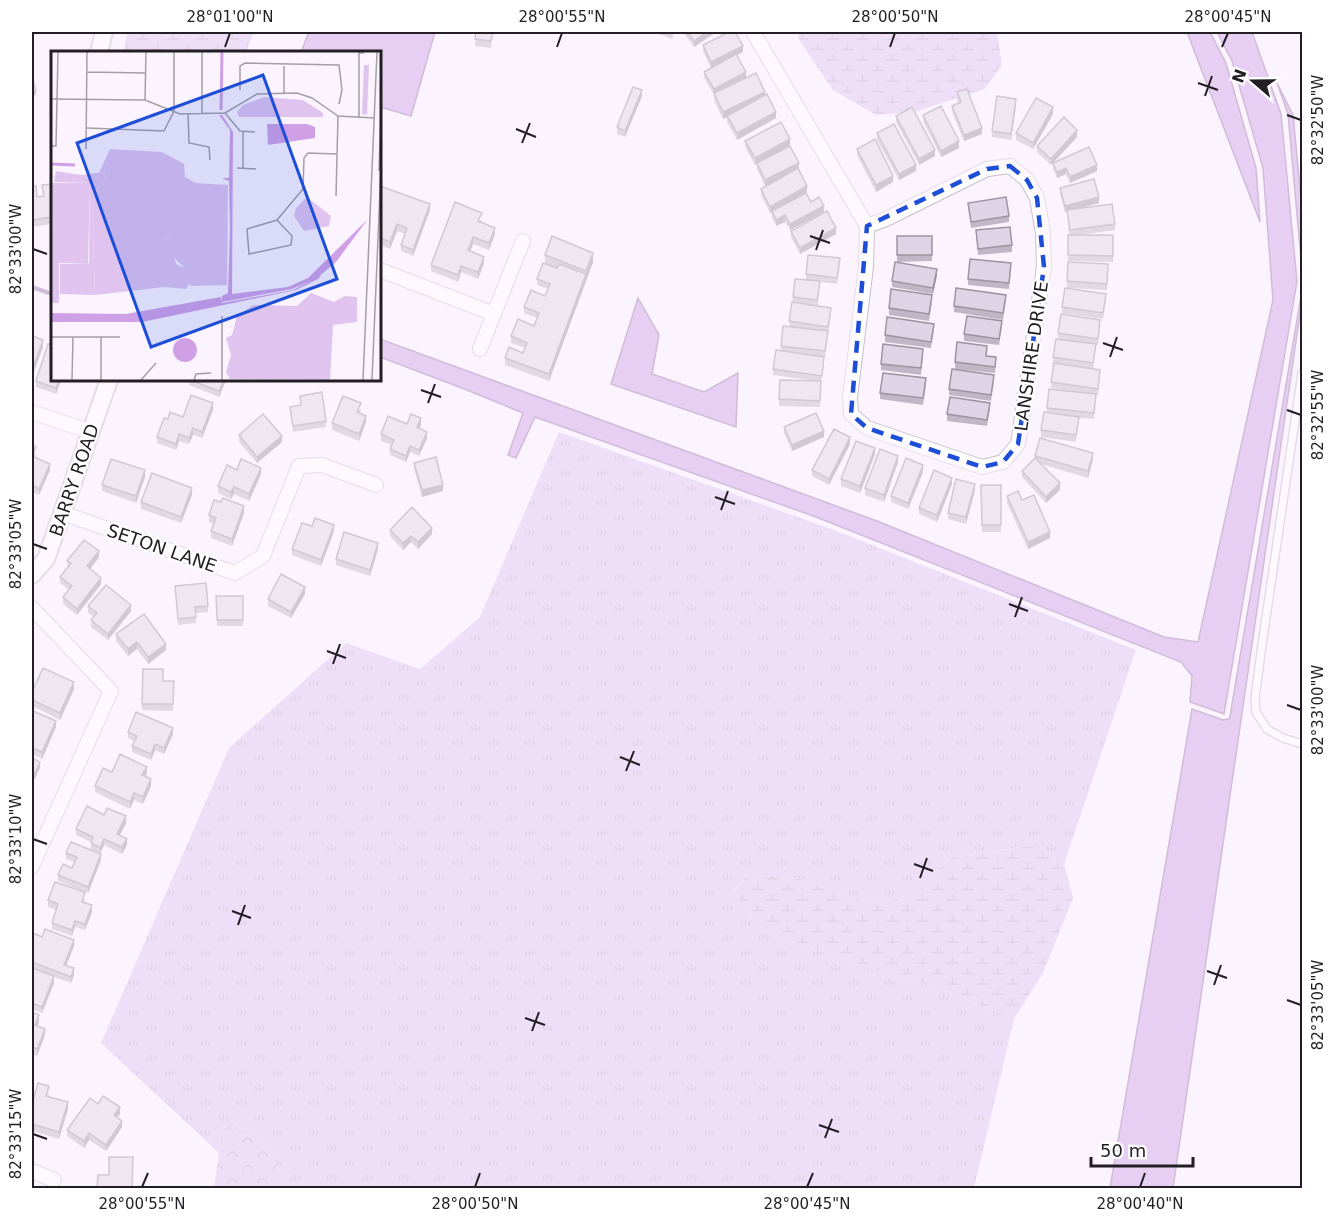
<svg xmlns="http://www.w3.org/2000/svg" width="1334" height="1220" font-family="'DejaVu Sans',sans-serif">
<defs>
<pattern id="grass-tufts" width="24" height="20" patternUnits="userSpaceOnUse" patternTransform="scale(1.5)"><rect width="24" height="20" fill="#e0c4ef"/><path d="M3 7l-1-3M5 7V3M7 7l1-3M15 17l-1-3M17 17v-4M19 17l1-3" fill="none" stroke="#c0a8cd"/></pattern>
<pattern id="forest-crowns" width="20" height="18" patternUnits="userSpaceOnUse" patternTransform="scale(1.5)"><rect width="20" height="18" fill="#e0c4ef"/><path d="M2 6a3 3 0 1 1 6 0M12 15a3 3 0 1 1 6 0" fill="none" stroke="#c0a8cd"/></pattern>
<pattern id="wetland-marsh" width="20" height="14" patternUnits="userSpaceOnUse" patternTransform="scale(1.5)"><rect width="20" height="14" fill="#e0c4ef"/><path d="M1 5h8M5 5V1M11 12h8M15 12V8" fill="none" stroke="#c0a8cd"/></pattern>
</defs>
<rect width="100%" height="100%" fill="#fbf4fe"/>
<polygon fill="url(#grass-tufts)" points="559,432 834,530 1136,650 1064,864 1033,845 950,858 906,899 867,903 800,879 748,874 734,890 758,929 888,974 941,989 1014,1019 974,1188 289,1188 258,1132 223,1124 219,1153 101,1043 229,748 346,643 420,669 480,617"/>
<polygon fill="url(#forest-crowns)" points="223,1124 258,1132 289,1188 214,1188"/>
<g fill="url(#wetland-marsh)">
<polygon points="128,32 254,32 246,52 124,52 125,42"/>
<polygon points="798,32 997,32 1002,65 985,89 915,112 876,115 833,90 799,40"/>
<polygon points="1034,845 1064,864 1073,898 1043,973 1014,1019 941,989 888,974 758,929 734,891 748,874 800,879 867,903 906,899 950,858"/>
</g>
<g fill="#cfa0e6" stroke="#9b79ac" stroke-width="1.5">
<polygon points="309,32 435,32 411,116 380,107 380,52 301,52"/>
<polygon points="1187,32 1210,32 1226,63 1256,168 1260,222"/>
<polygon points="1217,32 1252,32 1281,114 1297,281 1224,714 1190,702 1192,676 1181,662 816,517 535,417 516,458 508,455 523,413 467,390 380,357 380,339 877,521 1164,637 1198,642 1273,300 1263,168 1232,61"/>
<polygon points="1277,83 1293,115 1302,209 1302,270 1288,114"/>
<polygon points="1302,290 1302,300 1173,1188 1110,1188 1192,709 1223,720 1229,719 1230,716"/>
<polygon points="638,298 659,335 652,374 704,392 738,373 736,427 611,384"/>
</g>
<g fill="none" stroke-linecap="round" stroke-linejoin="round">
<polyline stroke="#9b79ac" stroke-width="4" points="32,287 52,294"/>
<g stroke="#c9becf" stroke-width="10">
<polyline id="service" points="1302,744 1283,738 1267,729 1256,712 1255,698 1262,645 1302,373"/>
</g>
<g stroke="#c9becf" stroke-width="16">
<g id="minor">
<polyline points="753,32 867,226"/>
<polygon points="1010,166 1027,180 1037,198 1043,233 1044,267 1018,444 1003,462 982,467 867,428 851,414 850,397 866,267 867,226 886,219 987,169"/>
<polyline points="380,270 494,314"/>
<polyline points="480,349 523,241"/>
<polyline points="32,412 91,432"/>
<polyline points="62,513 235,573 263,556 299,466 322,465 376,485"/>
<polyline points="32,608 111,691 32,866"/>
<polyline points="32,1171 54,1180"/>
</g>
</g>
<g stroke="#c9becf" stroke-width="20">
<g id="tertiary">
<polyline points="99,52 104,32"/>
<polyline points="32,575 46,559 109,380"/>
</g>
</g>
<use href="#service" stroke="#fff" stroke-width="7"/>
<use href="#minor" stroke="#fff" stroke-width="14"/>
<use href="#tertiary" stroke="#fff" stroke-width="16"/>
</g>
<g fill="#c0b6c5">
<polygon points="476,32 493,32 491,48 475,46"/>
<polygon points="654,32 674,32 672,39"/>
<polygon points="683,32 716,32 694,47"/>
<polygon points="703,45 743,52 737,55 746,78 765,95 776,118 737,140 727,122 727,117 723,119 714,100 714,95 704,78 704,72 711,68 703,51"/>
<polygon points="957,92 982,134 964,141 952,112 952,106 959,103 957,99"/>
<polygon points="642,96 625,137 617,134 617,127"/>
<polygon points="1016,105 1011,140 992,137 992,131"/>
<polygon points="1053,114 1033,149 1016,140 1016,133"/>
<polygon points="923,115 959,148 941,157 923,121"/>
<polygon points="896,116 935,156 919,165 896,122"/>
<polygon points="877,133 916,171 899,180 877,140"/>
<polygon points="1077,137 1051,165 1037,152 1037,146"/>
<polygon points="745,141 790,146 807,193 806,193 811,202 824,212 790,230 785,222 776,226 772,217 772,212 770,213 761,195 761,189 765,186 757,169 757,164 755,165 745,147"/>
<polygon points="857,149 893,182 876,192 857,155"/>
<polygon points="1053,163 1097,171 1070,183 1066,174 1057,178 1053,169"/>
<polygon points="52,184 52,224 32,227 32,187 37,197 43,196 42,185"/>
<polygon points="380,186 430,210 413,256 401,251 401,245 405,234 397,231 390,249 380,245"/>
<polygon points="1060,188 1099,203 1077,209 1115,224 1115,230 1079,235 1113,235 1113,262 1068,261 1068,235 1069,235 1067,212 1065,212 1060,194"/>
<polygon points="968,203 1009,216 1009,222 971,228"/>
<polygon points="482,219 481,222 495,234 489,250 473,244 470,251 484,263 478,279 461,272 458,282 431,271 431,265"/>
<polygon points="976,230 1012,245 1012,252 978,255"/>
<polygon points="791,231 836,234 800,254 791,237"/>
<polygon points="897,236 932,236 932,261 897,262"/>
<polygon points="545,255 593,262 549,381 505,365 505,358 523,353 525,348 511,343 511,336 534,326 537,318 524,313 524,307 545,296 548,289 537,285 537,279 545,264"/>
<polygon points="1108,264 1107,290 1067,288 1067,281"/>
<polygon points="840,265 837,284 820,282 818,306 831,314 825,358 824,358 824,363 821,382 820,407 779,406 780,380 815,381 773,375 773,369 781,351 781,346 789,327 793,297 806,280 806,274"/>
<polygon points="1011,269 1009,289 968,285 968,279"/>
<polygon points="937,275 933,294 892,287 892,281"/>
<polygon points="1106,300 1103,319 1062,313 1062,307"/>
<polygon points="1006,301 1003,320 954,312 954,306"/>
<polygon points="932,302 929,321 889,315 889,308"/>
<polygon points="1100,326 1098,345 1096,345 1093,369 1100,376 1098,395 1096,395 1094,419 1079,418 1076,442 1041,437 1041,430 1047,413 1047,408 1070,391 1051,388 1053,357 1058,339 1058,333"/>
<polygon points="1002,327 999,345 964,341 964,334"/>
<polygon points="934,330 931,348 885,342 885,335"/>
<polygon points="32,336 43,347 34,371 32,370"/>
<polygon points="923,355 921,375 881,370 881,364"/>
<polygon points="987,356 996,363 995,373 955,369 955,362"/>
<polygon points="61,380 56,394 36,387 36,381"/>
<polygon points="189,380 226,380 219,397 189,385"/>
<polygon points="994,382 991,401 949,395 949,389"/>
<polygon points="926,385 923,405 880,399 880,393"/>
<polygon points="300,396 326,421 326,427 293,432 290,407 300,405"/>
<polygon points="361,409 360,413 366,422 359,441 332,430 332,423"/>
<polygon points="990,409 987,426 947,421 947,414"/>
<polygon points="213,410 202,438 193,435 189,444 179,441 176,450 157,443 157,437 168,419 183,417"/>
<polygon points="407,424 421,425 419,428 427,438 419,456 410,452 406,462 390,455 390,449 392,445 381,441 381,434"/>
<polygon points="784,427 824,437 792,451 784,433"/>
<polygon points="239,435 282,442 257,463 239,442"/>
<polygon points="850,444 829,485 812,476 812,470"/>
<polygon points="32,445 36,454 34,457 50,470 39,495 32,492"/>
<polygon points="875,454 860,493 841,486 841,479"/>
<polygon points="1035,456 1093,459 1088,478 1041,464 1060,490 1046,503 1022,477 1022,471 1035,458"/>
<polygon points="898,462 884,502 865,495 865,488"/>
<polygon points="414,463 443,491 422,497 414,469"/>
<polygon points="237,470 261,474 249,501 234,494 231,499 218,493 218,486"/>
<polygon points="923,472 908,509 891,502 891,496"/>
<polygon points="145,477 136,503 102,491 102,485"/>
<polygon points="952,484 937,522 919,514 919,508"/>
<polygon points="981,485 1001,485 1001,532 982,532"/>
<polygon points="975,490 966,524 948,519 948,513"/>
<polygon points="192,495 181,523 141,509 141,502"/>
<polygon points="1007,496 1022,500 1050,538 1028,549 1007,503"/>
<polygon points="244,513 232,546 211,538 211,531 214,524 209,522 209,515"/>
<polygon points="312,526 334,531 321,566 292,555 292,549"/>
<polygon points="390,530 432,534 418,549 411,542 403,550 390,536"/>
<polygon points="378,549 370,576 336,565 336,559"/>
<polygon points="99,557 90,569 101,584 77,615 63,604 63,597 69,590 60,583 60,577 68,567 67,561"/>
<polygon points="175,586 208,606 208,612 196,613 196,623 178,625"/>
<polygon points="305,594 291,618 268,606 268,599"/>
<polygon points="216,596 243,596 243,626 217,626"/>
<polygon points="88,606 131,611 108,640 91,627 91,620 94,617 88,613"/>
<polygon points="116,634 166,650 148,664 137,649 128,656 116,641"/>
<polygon points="143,669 163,681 174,681 173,711 142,710"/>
<polygon points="74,689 60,720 32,706 32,692"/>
<polygon points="32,715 56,727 42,759 32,754"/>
<polygon points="128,732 173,734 164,754 155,750 151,760 132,752 132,746 134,741 128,738"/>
<polygon points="112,772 147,773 145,777 151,786 143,804 134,800 130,809 95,792 95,786"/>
<polygon points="104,815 126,823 120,835 127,845 122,854 104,845 100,853 101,860 88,893 58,881 58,875 72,868 74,862 66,859 66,853 91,849 91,842 76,835 76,829"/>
<polygon points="85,899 84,902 92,912 85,930 75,927 72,936 52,929 52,923 56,910 48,907 48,900"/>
<polygon points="32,936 42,937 74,946 66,966 74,975 71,983 54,977 54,983 42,1013 32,1009"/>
<polygon points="32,1012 39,1022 37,1026 45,1035 37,1056 32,1054"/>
<polygon points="49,1092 48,1096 68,1109 59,1139 32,1131 32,1104"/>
<polygon points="98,1104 120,1114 117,1117 122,1127 106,1151 89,1140 84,1148 67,1136 67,1130"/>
</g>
<g fill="#9c94a0">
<polygon points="707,32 716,32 694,47 694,41"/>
<polygon points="743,46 743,52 711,68 711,62"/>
<polygon points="746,72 746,78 714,93 714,95 714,89"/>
<polygon points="642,90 642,96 625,137 625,131"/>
<polygon points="36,91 36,95 32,96 32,93"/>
<polygon points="765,92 765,99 723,119 723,112"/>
<polygon points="1016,99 1016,105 1011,140 1011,134"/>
<polygon points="1053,107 1053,114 1033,149 1033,143"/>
<polygon points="776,112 776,118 737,140 737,133"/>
<polygon points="982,128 982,134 964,141 964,135"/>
<polygon points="1077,130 1077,137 1051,165 1051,159"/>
<polygon points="790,139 790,146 755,165 755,158"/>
<polygon points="959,141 959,148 941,157 941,151"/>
<polygon points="935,150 935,156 919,165 919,159"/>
<polygon points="799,163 799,170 765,187 765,180"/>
<polygon points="916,165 916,171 899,180 899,174"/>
<polygon points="1097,165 1097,171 1070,183 1070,177"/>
<polygon points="1066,168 1066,174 1057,178 1057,172"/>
<polygon points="893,176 893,182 876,192 876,185"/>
<polygon points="807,186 807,193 770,213 770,207"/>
<polygon points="1099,197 1099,203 1065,212 1065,206"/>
<polygon points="430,204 430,210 413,256 413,250"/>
<polygon points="824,206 824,212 790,230 790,224"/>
<polygon points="785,215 785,222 776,226 776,220"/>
<polygon points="397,224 397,231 390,249 390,242"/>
<polygon points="495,228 495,234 489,250 489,243"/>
<polygon points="836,228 836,234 800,254 800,248"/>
<polygon points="473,237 473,244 468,257 468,250"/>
<polygon points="593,253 593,262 586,281 586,271"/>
<polygon points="484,257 484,263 478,279 478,272"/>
<polygon points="461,266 461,272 458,282 458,275"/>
<polygon points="937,269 937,275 933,294 933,288"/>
<polygon points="586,274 586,281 549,381 549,374"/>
<polygon points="43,340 43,347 34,371 34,365"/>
<polygon points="59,380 61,380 56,394 56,388"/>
<polygon points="224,380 226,380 219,397 219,391"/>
<polygon points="213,403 213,410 202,438 202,432"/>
<polygon points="366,416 366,422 359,441 359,434"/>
<polygon points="421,418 421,425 417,434 417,427"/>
<polygon points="193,428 193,435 189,444 189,438"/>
<polygon points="824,431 824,437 792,451 792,445"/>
<polygon points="427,432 427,438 419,456 419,450"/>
<polygon points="179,434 179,441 176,450 176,444"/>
<polygon points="282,436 282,442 257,463 257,457"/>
<polygon points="850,437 850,444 829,485 829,479"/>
<polygon points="410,446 410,452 406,462 406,456"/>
<polygon points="875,448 875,454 860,493 860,486"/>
<polygon points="1093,453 1093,459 1088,478 1088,471"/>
<polygon points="898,456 898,462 884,502 884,495"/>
<polygon points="50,464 50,470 39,495 39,489"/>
<polygon points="923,465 923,472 908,509 908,503"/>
<polygon points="261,468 261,474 249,501 249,494"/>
<polygon points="145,470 145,477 136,503 136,496"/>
<polygon points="952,478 952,484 937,522 937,515"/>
<polygon points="1060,483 1060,490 1046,503 1046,497"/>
<polygon points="975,484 975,490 966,524 966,517"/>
<polygon points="443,485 443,491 422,497 422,490"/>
<polygon points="234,487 234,494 231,499 231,492"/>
<polygon points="192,488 192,495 181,523 181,517"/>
<polygon points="244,506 244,513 232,546 232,539"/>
<polygon points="334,525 334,531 321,566 321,560"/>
<polygon points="432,528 432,534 418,549 418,542"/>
<polygon points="1050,532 1050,538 1028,549 1028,542"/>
<polygon points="411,536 411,542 403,550 403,543"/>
<polygon points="378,543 378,549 370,576 370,570"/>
<polygon points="99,551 99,557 87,573 87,566"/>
<polygon points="101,578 101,584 77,615 77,609"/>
<polygon points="305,587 305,594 291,618 291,612"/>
<polygon points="131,605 131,611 108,640 108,634"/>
<polygon points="137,642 137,649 128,656 128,649"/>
<polygon points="166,644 166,650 148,664 148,657"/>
<polygon points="74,682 74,689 60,720 60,713"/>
<polygon points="56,721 56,727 42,759 42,752"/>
<polygon points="173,728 173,734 164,754 164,748"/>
<polygon points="155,744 155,750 151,760 151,754"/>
<polygon points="40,762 40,768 32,785 32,779"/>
<polygon points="147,767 147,773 142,782 142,775"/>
<polygon points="151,779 151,786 143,804 143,797"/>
<polygon points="134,793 134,800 130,809 130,802"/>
<polygon points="126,816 126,823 117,840 117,834"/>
<polygon points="104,839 104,845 100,854 100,848"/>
<polygon points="127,839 127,845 122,854 122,847"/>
<polygon points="101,854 101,860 88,893 88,887"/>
<polygon points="92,905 92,912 85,930 85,924"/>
<polygon points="75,921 75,927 72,936 72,930"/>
<polygon points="74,940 74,946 64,971 64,965"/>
<polygon points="74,968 74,975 71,983 71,977"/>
<polygon points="54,976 54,983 42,1013 42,1007"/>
<polygon points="39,1015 39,1022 35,1032 35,1025"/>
<polygon points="45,1029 45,1035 37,1056 37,1049"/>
<polygon points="68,1102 68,1109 59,1139 59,1132"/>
<polygon points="120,1107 120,1114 114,1122 114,1115"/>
<polygon points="122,1121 122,1127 106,1151 106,1145"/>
<polygon points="89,1133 89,1140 84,1148 84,1141"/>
</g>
<g fill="#dfd4e5" stroke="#9c94a0" stroke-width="1.5">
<polygon points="476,32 493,32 491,41 475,39"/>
<polygon points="688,32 707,32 694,41"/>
<polygon points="729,32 735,32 743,46 711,62 703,45"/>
<polygon points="736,54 746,72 714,89 704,72"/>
<polygon points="756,73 765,92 723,112 714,93"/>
<polygon points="32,76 36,91 32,93"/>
<polygon points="633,87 642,90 625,131 617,127"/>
<polygon points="967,89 982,128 964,135 952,106 961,102 957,92"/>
<polygon points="767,94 776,112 737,133 727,116"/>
<polygon points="997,96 1016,99 1011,134 992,131"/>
<polygon points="1036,98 1053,107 1033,143 1016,133"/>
<polygon points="941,106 959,141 941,151 923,115"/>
<polygon points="912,107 935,150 919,159 896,116"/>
<polygon points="1064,117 1077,130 1051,159 1037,146"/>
<polygon points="781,122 790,139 755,158 745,141"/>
<polygon points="894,124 916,165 899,174 877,133"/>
<polygon points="875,139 893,176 876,185 857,149"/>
<polygon points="790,146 799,163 765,180 757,163"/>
<polygon points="1089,147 1097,165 1070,177 1066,168 1057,172 1053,163"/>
<polygon points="798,168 807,186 770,207 761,189"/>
<polygon points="1094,179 1099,197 1065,206 1060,188"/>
<polygon points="52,184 52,217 32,220 32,187 36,186 37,197 44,196 42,185"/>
<polygon points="380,186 430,204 413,250 401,245 407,228 397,224 390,242 380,238 380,220 381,217 380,217"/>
<polygon points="806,193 811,202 819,197 824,206 790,224 785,215 776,220 772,211"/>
<polygon points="1006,197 1009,216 971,222 968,203"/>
<polygon points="455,202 482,213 478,221 495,228 489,243 473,237 470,245 468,250 484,257 478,272 461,266 458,275 431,265"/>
<polygon points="1112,204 1115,224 1070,230 1067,210"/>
<polygon points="827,211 836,228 800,248 791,231"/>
<polygon points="1010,227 1012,245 978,249 976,230"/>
<polygon points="1068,235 1113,235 1113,256 1068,255"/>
<polygon points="552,236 593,253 586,271 545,255"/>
<rect x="897" y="236" width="35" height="19"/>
<polygon points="808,255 840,258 837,278 806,274"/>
<polygon points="970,259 1011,263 1009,283 968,279"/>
<polygon points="895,262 937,269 933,288 892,281"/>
<polygon points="1068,262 1108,264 1107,284 1067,281"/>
<polygon points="543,263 557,268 559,264 586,274 549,374 505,358 509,347 523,353 527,343 511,336 518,319 534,326 539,313 524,307 531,290 545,296 550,284 537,279"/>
<polygon points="795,279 820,281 817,300 793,297"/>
<polygon points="956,288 1006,295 1003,313 954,306"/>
<polygon points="1065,288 1106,294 1103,313 1062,307"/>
<polygon points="891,289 932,295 929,314 889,308"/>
<polygon points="792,302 831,308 828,327 789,321"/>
<polygon points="1061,314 1100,320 1098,339 1058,333"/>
<polygon points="967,316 1002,321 999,339 964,334"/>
<polygon points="887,317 934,324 931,342 885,335"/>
<polygon points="783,326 828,331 825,351 781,346"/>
<polygon points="32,336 43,340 34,365 32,364"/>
<polygon points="1056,339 1096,344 1093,363 1053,357"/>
<polygon points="957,342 987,346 986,356 996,357 995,367 955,362"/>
<polygon points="48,344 52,345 52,380 59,380 56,388 36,381"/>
<polygon points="883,344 923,349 921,368 881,364"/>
<polygon points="776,350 824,357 822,376 773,369"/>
<polygon points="1054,363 1100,370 1098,389 1051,382"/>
<polygon points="952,369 994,375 991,395 949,389"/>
<polygon points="883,373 926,378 923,398 880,393"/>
<polygon points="190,380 224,380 219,391"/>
<polygon points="780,380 821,381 820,401 779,399"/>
<polygon points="1049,389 1096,394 1094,413 1047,408"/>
<polygon points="322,392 326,421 293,426 290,407 301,405 300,396"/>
<polygon points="191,395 213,403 202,432 193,428 189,438 179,434 176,444 157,437 164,418 168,419 170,412 183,417"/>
<polygon points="343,396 361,403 357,412 366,416 359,434 332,423"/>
<polygon points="950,397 990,403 987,420 947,414"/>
<polygon points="1044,412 1079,417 1076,435 1041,430"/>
<polygon points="816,413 824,431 792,445 784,427"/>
<polygon points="263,414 282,436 257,457 239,435"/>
<polygon points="411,414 421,418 417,427 427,432 419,450 410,446 406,456 390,449 394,440 381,434 388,416 407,424"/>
<polygon points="834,429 850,437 829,479 812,470"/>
<polygon points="1040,438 1093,453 1088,471 1035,456"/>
<polygon points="856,441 875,448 860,486 841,479"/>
<polygon points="32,445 36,447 32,456 50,464 39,489 32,485"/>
<polygon points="880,449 898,456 884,495 865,488"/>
<polygon points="436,457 443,485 422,490 414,463"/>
<polygon points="906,458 923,465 908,503 891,496"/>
<polygon points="1035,458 1060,483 1046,497 1022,471"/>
<polygon points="111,459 145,470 136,496 102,485"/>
<polygon points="241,459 261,468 249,494 234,487 231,492 218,486 227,465 237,470"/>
<polygon points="934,470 952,478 937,515 919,508"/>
<polygon points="152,473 192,488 181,517 141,502"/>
<polygon points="956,479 975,484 966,517 948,513"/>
<polygon points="981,485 1001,485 1001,525 982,525"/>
<polygon points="1018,491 1022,500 1034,495 1050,532 1028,542 1007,496"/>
<polygon points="223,498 244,506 232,539 211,531 216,518 209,515 214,500 221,502"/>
<polygon points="412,507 432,528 418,542 411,536 403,543 390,530"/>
<polygon points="315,518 334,525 321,560 292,549 302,523 312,526"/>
<polygon points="344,532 378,543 370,570 336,559"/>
<polygon points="84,540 99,551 87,566 101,578 77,609 63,597 72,586 60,577 71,563 67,561"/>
<polygon points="281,574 305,587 291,612 268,599"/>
<polygon points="206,583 208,606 195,607 196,617 178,619 175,586"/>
<polygon points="106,585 131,605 108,634 91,620 97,613 88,606"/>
<polygon points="216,596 243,596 243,620 217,620"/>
<polygon points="144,614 166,644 148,657 137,642 128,649 116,634"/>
<polygon points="43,668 74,682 60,713 32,700 32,692"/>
<polygon points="143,669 163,669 163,681 174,681 173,704 142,704"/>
<polygon points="33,711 56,721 42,752 32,748 32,715"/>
<polygon points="136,712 173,728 164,748 155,744 151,754 132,746 137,736 128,732"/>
<polygon points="120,754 147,767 142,775 151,779 143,797 134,793 130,802 95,786 103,768 112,772"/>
<polygon points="32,758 40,762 32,779"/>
<polygon points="87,806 104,815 107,808 126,816 117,834 127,839 122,847 104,839 100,848 91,843 93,837 76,829"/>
<polygon points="71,842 101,854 88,887 58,875 63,864 72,868 77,857 66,853"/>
<polygon points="55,882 85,892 82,902 92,905 85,924 75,921 72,930 52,923 58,904 48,900"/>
<polygon points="45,929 74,940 64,965 74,968 71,977 32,962 32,936 33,933 42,937"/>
<polygon points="32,968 54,976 42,1007 32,1003"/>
<polygon points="32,1012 39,1015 35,1025 45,1029 37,1049 32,1047"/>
<polygon points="38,1083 49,1086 46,1096 68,1102 59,1132 32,1124 32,1104"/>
<polygon points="103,1096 120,1107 114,1115 122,1121 106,1145 89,1133 84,1141 67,1130 90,1098 98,1104"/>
<polygon points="109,1157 133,1157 132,1188 97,1188 98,1175 109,1175"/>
</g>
<path d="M0 0H1334V1220H0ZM 1010,166 L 1027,180 L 1037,198 L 1044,267 L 1018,444 L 1003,462 L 982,467 L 867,428 L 851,414 L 867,226 L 987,169 Z" fill="#fbf4fe" fill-opacity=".55" fill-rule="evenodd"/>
<path fill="none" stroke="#1d4ed8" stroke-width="4.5" stroke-dasharray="12 8" stroke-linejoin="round" d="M 1010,166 L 1027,180 L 1037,198 L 1044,267 L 1018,444 L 1003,462 L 982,467 L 867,428 L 851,414 L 867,226 L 987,169 Z"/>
<path fill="none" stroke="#221e24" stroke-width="2" d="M 225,47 L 230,33M 557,47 L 562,33M 890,47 L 895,33M 1222,47 L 1228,33M 1198,83 L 1218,90M 1205,96 L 1212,76M 1287,115 L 1301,120M 516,129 L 536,137M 522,143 L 530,123M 810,236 L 830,243M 33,249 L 47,254M 816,250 L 823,230M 1103,343 L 1123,350M 1110,357 L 1117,337M 421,390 L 441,397M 428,403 L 435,384M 1287,410 L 1301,415M 715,497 L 735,504M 721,510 L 728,491M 33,544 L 47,549M 1009,604 L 1028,611M 1015,617 L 1022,597M 327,651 L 346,658M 333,664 L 340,644M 1287,705 L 1301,710M 620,757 L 640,765M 626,771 L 634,751M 33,839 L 47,844M 914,864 L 933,871M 920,878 L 927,858M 232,911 L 251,918M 238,925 L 245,905M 1207,971 L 1227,978M 1214,985 L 1221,965M 1287,1000 L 1301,1005M 525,1018 L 545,1025M 532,1031 L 539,1012M 819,1125 L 839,1132M 33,1134 L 47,1139M 825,1138 L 832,1119M 142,1187 L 148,1173M 475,1187 L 480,1173M 807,1187 L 813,1173M 1140,1187 L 1145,1173"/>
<g text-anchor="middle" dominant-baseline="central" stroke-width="4.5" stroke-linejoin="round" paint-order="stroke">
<g font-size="18" fill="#221e24" stroke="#fff">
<text transform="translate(1031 356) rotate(-82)">LANSHIRE DRIVE</text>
<text transform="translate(74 480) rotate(-71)">BARRY ROAD</text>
<text transform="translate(162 548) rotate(19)">SETON LANE</text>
</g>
</g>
<g transform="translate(51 51)">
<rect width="330" height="330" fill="#fbf4fe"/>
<path d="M 59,98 L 111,101 L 133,113 L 134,126 L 145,132 L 177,134 L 176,234 L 139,235 L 134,217 L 123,207 L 117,186 L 113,192 L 113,236 L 44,244 L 41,147 L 54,127 L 53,121 L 48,122 Z" fill="#e0c4ef"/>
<path d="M 5,120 L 30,124 L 53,121 L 54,127 L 41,147 L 44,244 L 9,243 L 9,213 L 38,212 L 39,132 L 3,131 Z" fill="#e0c4ef"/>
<path d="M 313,14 L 318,14 L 316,64 L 311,63 ZM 213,46 L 252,49 L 272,62 L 272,66 L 188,66 L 186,61 L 192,54 ZM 256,146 L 280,165 L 278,175 L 253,180 L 243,165 L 245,157 ZM 117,186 L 125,213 L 134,217 L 141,229 L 135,238 L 113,236 L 113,192 ZM 260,242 L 283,251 L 294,245 L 306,246 L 306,271 L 282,274 L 279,329 L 179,328 L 175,321 L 180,304 L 175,287 L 181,284 L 186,265 L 202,254 L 246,255 Z" fill="#e0c4ef"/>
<path d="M 0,132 L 39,132 L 37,212 L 8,212 L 8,252 L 0,252 Z" fill="#e0c4ef"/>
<path d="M 168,64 L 171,64 L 182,81 L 181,243 L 237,236 L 257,227 L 317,168 L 285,211 L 266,227 L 241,238 L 171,251 L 171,245 L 177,242 L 179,178 L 178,130 L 171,127 L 178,127 L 179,79 ZM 216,73 L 256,73 L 264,76 L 264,87 L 217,94 ZM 271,224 L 267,228 L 245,239 L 91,271 L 0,271 L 0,262 L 75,263 L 170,246 L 171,252 L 242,239 ZM122 299a12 12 0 1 1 24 0a12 12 0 1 1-24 0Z" fill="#cfa0e6"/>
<path fill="none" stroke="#cfa0e6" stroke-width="3" d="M 170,59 L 171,1M 0,113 L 24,114"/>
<path fill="none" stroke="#a49ea7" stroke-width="1.5" d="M 151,1 L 151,62M 36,21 L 95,22M 189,39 L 189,15 L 194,12 L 288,14 L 291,39 L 288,53M 233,42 L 233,15M 0,48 L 94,49 L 129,63 L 174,62 L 206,43 L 246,42 L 261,47 L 287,65 L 323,67M 94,49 L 95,1M 137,62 L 138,92 L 158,96 L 159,109M 174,62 L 189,80 L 204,81M 308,67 L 308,2 L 313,2M 36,77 L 113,80 L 123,60 L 123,1M 0,95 L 5,95 L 7,1M 35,98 L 36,1M 186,117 L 205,118M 192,117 L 192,81M 328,120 L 330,59M 285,145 L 287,65M 226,169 L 241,185 L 240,194 L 198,203 L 196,178 ZM 226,169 L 252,138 L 253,107 L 257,102 L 286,103M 0,286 L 69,286M 21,329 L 22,286M 50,329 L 50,286M 90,329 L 105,312M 143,329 L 145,323 L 160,322M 171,329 L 171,265M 312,329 L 326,1M 321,329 L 330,117"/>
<path fill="#1d4ed8" fill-opacity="0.15" stroke="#1d4ed8" stroke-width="3" d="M 212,24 L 286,228 L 100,296 L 26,92 Z"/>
<rect width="330" height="330" fill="none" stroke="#221e24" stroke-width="3"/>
</g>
<rect width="1334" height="1220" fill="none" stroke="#ffffff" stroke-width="66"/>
<g transform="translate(1253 81) rotate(290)" stroke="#ffffff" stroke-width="4.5" paint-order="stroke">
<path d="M0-4.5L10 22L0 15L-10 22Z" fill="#221e24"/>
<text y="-9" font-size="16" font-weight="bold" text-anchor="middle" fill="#221e24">N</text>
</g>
<path d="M1091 1157v9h102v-9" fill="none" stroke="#221e24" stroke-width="3"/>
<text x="1100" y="1157" font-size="18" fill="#221e24" stroke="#ffffff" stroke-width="4.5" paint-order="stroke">50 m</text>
<rect x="33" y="33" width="1268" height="1154" fill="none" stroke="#221e24" stroke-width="2"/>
<g font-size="15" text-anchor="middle" fill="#221e24">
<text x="230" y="22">28°01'00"N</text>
<text x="562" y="22">28°00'55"N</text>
<text x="895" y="22">28°00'50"N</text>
<text x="1228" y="22">28°00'45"N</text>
<text transform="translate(1318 120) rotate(-90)" y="5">82°32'50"W</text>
<text transform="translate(16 249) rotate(-90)" y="5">82°33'00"W</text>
<text transform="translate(1318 415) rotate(-90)" y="5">82°32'55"W</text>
<text transform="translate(16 544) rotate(-90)" y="5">82°33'05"W</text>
<text transform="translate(1318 710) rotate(-90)" y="5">82°33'00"W</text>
<text transform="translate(16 839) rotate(-90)" y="5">82°33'10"W</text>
<text transform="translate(1318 1005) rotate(-90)" y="5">82°33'05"W</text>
<text transform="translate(16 1134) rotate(-90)" y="5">82°33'15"W</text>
<text x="142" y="1209">28°00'55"N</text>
<text x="475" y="1209">28°00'50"N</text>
<text x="807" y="1209">28°00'45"N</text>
<text x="1140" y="1209">28°00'40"N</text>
</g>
</svg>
